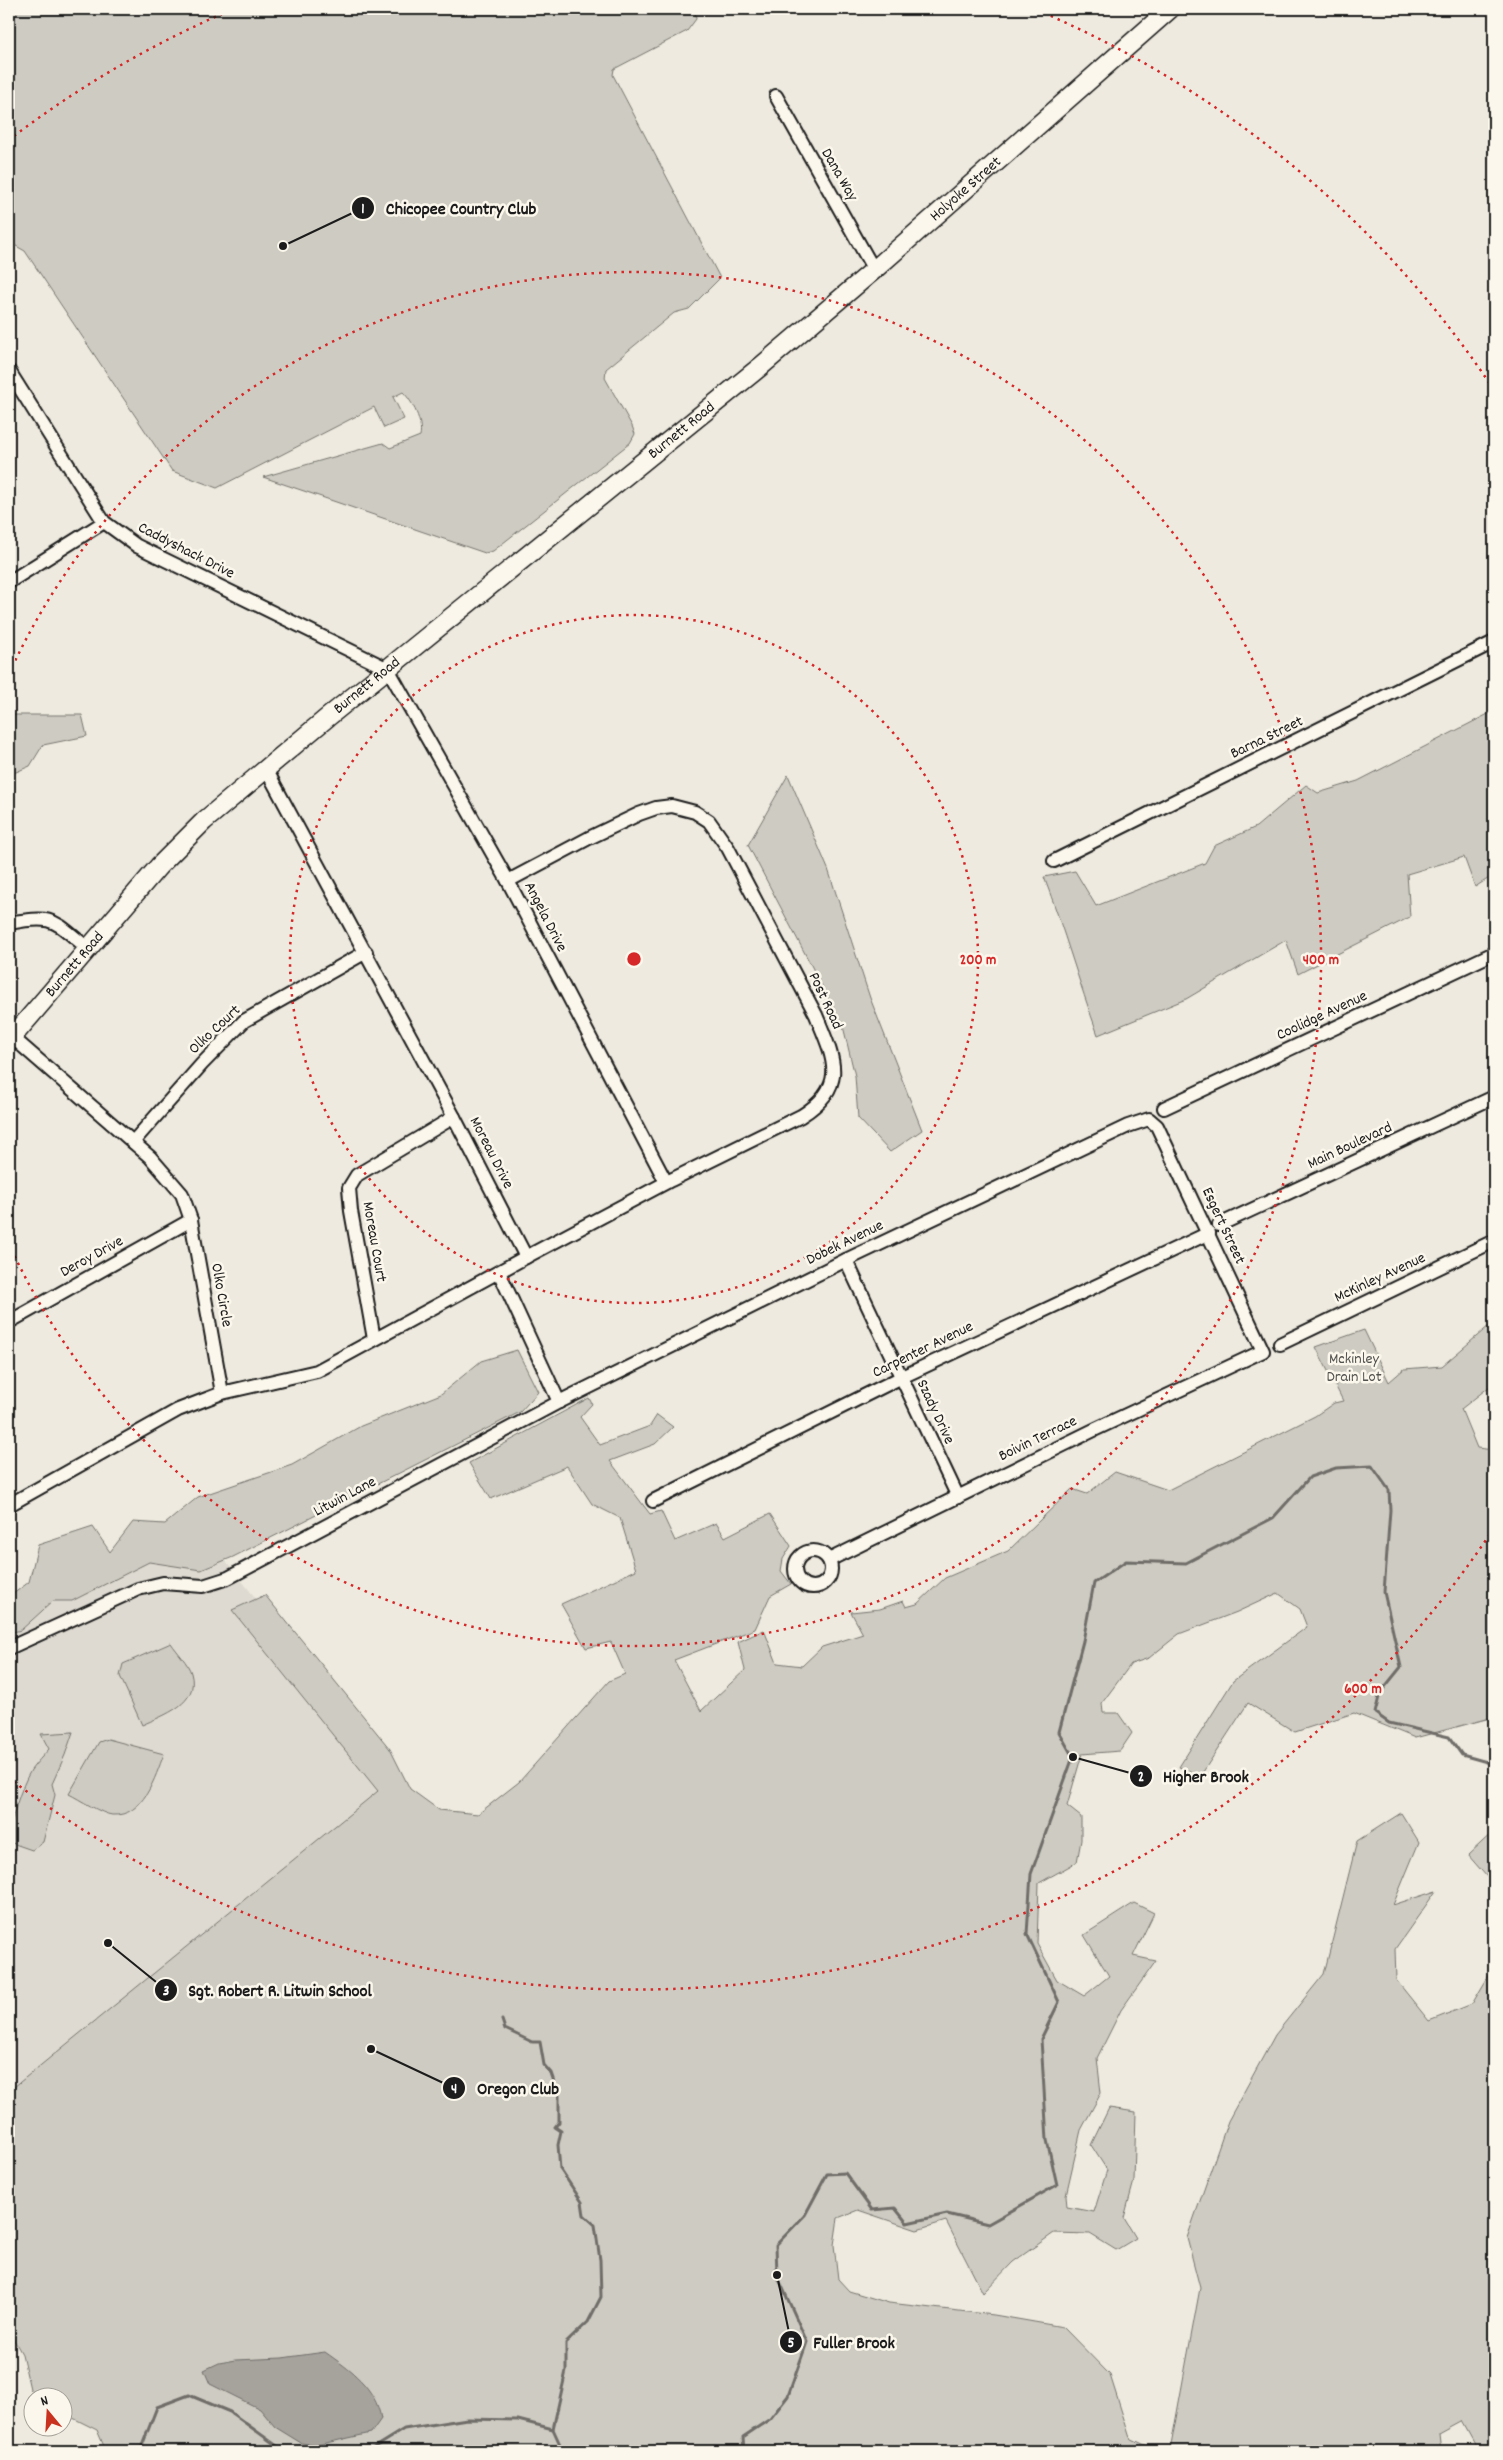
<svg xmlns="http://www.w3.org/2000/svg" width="1503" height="2460" font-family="Dekko,sans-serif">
<rect width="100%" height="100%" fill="#eeeadf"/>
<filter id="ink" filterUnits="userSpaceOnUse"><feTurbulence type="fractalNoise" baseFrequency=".02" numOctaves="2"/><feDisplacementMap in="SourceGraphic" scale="10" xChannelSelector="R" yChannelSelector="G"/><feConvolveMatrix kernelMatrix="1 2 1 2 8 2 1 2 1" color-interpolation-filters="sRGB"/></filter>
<g filter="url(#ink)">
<polygon fill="#dedad1" points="193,1520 405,1784 9,2101 9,1614"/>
<g fill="#ceccc2" stroke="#75746f">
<path d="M 9,9 L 695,9 L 696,19 L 687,31 L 614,69 L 613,75 L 720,278 L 689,309 L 674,313 L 606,369 L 605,378 L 632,426 L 635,434 L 630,443 L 493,551 L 485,553 L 263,477 L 383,443 L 390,448 L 420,436 C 423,422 413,402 403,392 L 393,397 L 404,419 L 384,428 L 374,407 L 217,488 L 172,471 L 25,251 L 9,242 Z"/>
<path d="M 1494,711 L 1494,875 L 1475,887 L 1464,857 L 1407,874 L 1410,917 L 1298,974 L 1286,940 L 1186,999 L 1098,1035 C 1079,983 1064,929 1044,877 L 1075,871 L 1096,906 L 1205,863 L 1214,846 L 1256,827 L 1306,785 L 1318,793 L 1358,781 Z"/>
<polygon points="9,715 82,715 87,736 43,745 30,766 9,775"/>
<polygon points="788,775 828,869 870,998 922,1130 890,1152 858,1118 855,1076 843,1026 748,845"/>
<polygon points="1494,1324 1494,1383 1461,1409 1477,1448 1494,1450 1494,1717 1415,1738 1354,1713 1295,1732 1248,1703 1201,1775 1179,1767 1233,1681 1307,1627 1300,1609 1278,1593 1237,1612 1179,1634 1149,1658 1131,1664 1102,1703 1103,1713 1118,1713 1132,1733 1120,1751 1082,1754 1067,1806 1081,1817 1081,1840 1077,1862 1039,1883 1037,1944 1057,1980 1084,1996 1109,1976 1084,1935 1134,1903 1154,1913 1133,1956 1156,1961 1121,2010 1097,2058 1101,2093 1081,2130 1066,2195 1067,2207 1094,2212 1107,2170 1091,2145 1109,2108 1136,2112 1134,2181 1124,2218 1136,2238 1116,2250 1090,2234 1054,2233 1013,2262 983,2293 946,2221 917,2230 858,2210 838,2218 834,2245 838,2279 849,2291 889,2303 994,2315 1063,2327 1110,2375 1130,2438 1158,2451 106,2451 97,2430 63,2413 62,2398 39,2397 30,2389 22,2354 9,2331 9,2091 378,1791 232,1610 265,1595 390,1749 410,1789 439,1810 478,1814 519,1782 609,1681 625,1674 611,1642 586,1648 561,1604 636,1570 620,1518 592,1504 567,1466 491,1499 469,1463 589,1398 592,1404 580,1417 600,1445 650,1426 657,1415 673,1427 655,1444 610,1461 650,1514 661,1511 675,1541 716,1523 725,1537 770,1514 791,1546 783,1559 781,1571 791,1584 770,1596 755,1629 674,1660 701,1711 745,1670 738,1642 764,1630 777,1663 802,1666 822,1647 863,1634 851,1612 880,1609 903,1601 906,1607 917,1604 945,1578 1008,1551 1072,1489 1087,1494 1115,1472 1168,1490 1315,1416 1334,1403 1343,1401 1316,1347 1364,1330 1389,1382 1404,1369 1442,1366 1490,1325"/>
<polygon points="517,1350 538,1392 520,1412 233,1557 201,1570 149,1562 72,1601 53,1601 21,1630 9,1633 9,1597 29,1582 38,1545 93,1527 110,1552 133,1522 165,1524 198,1497 292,1465 361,1426 441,1394 481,1361"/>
<path d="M 171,1643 C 177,1652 188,1663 191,1673 C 200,1704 164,1715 142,1725 L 120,1676 L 123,1664 Z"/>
<path d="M 73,1732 L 65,1755 L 52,1784 L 55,1795 L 43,1842 L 32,1850 L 9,1842 C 9,1823 21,1787 31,1770 C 36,1763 43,1756 49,1749 L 41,1734 Z"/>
<path d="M 108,1739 L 164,1754 C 155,1777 144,1817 112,1815 C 102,1814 79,1799 69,1794 L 99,1742 Z"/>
<polygon points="1401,1813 1419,1842 1393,1905 1436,1891 1395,1949 1396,1980 1429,2021 1472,2004 1494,1967 1494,2451 1477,2451 1461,2422 1439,2434 1441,2451 1170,2451 1200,2288 1187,2238 1228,2121 1275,2035 1324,1974 1357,1841"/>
<polygon points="1494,1831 1494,1885 1468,1855"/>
</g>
<path fill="#a6a39d" stroke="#6f6d69" d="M 325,2352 C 349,2369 376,2387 381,2419 L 371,2433 L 317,2445 L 301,2443 L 275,2427 L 260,2409 L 210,2384 L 204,2370 L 219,2363 L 236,2360 L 282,2358 Z"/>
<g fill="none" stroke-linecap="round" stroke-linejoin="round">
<g stroke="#6f6d69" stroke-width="3">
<polyline points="502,2020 505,2029 532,2042 540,2042 544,2065 551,2073 559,2096 559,2122 555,2127 561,2131 558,2145 560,2169 582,2202 584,2215 595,2225 600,2260 601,2297 588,2322 566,2343 566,2371 553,2429"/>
<polyline points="140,2451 157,2407 189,2395 230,2412 284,2451"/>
<polyline points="349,2451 373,2448 404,2429 467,2419 518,2420 553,2429 563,2451"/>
<polyline points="744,2451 743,2437 770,2419 788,2396 807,2342 777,2275 776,2245 805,2215 827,2174 845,2173 872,2210 895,2208 907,2223 947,2214 988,2224 1057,2185 1047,2140 1041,2039 1059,2002 1027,1934 1031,1874 1073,1757 1059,1732 1083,1641 1094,1583 1126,1561 1186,1563 1273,1518 1310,1477 1336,1468 1372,1466 1389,1490 1390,1510 1384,1592 1401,1667 1380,1693 1375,1713 1389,1723 1449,1737 1462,1755 1494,1764"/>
</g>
<g stroke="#1c1c1c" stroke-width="16">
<g id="street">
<polyline points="776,96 874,270"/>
<polyline points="9,371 104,522 137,546 388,669 508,881 666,1182"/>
<polyline points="9,582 104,522"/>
<polyline points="1054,861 1494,642"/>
<path d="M 508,881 L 589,838 L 639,814 L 656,808 L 672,806 L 695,812 L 709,821 L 728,848 L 816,1015 C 834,1059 849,1086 801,1116 L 671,1180 L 526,1257"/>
<path d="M 9,923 C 56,914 53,921 89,949"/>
<polyline points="1164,1108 1494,953"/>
<polyline points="133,1142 202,1064 244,1021 366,952"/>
<polyline points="1219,1225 1494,1097"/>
<polyline points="846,1260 958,1497"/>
<polyline points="9,1322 191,1220"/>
<polyline points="374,1339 351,1211 349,1188 357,1175 454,1117"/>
<polyline points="1280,1344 1494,1241"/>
<polyline points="222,1393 317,1371 526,1257 454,1117 266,769"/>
<polyline points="559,1402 846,1260 1128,1126 1149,1119 1157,1126 1263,1351 1096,1429 829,1560"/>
<polyline points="653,1501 904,1376 1209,1233"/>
<polyline points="9,1505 178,1410 222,1393 191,1220 182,1194 150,1157 12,1037"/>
<circle cx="813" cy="1569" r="18"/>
<polyline points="9,1648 138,1589 163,1583 203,1586 228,1578 559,1402 499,1272"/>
</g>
</g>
<g stroke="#1c1c1c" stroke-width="21">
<g id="secondary">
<path id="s1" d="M 9,1041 L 159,866 L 204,821 L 328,717 L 760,367 L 874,270 L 1170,9"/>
</g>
</g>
<use href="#street" stroke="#fbf7ec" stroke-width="12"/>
<use href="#secondary" stroke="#fbf7ec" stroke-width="18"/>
</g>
</g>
<g fill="none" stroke="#d62828" stroke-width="2.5" stroke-dasharray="2.5 5">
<circle cx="634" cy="959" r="344"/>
<path d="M9 674A687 687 0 1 1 9 1244"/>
<path d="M1494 1528A1031 1031 0 0 1 14 1782M14 136A1031 1031 0 0 1 231 10M1037 10A1031 1031 0 0 1 1494 390"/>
</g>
<g text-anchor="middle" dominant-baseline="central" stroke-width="5" stroke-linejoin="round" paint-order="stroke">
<g font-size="16" fill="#1c1c1c" stroke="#fbf7ec">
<text transform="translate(839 175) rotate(60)">Dana Way</text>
<text stroke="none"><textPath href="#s1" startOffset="1284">Holyoke Street</textPath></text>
<text stroke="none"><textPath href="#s1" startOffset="911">Burnett Road</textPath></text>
<text transform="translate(186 551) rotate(27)">Caddyshack Drive</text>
<text stroke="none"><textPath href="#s1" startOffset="506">Burnett Road</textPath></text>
<text transform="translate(1267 738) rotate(-26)">Barna Street</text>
<text transform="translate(545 917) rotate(63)">Angela Drive</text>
<text stroke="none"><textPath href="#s1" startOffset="101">Burnett Road</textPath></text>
<text transform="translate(825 1001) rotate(65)">Post Road</text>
<text transform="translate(1322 1016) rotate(-25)">Coolidge Avenue</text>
<text transform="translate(215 1030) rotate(-43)">Olko Court</text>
<text transform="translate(1350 1146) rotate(-25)">Main Boulevard</text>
<text transform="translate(491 1153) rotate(63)">Moreau Drive</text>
<text transform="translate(1223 1226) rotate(65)">Esgert Street</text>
<text transform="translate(374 1242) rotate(80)">Moreau Court</text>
<text transform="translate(845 1243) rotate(-26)">Dobek Avenue</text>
<text transform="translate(92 1257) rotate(-29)">Deroy Drive</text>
<text transform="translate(1380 1278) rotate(-25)">McKinley Avenue</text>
<text transform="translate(221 1295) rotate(80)">Olko Circle</text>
<text transform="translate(923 1350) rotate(-26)">Carpenter Avenue</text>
<text transform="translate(935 1412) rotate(65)">Szady Drive</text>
<text transform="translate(1038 1439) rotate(-26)">Boivin Terrace</text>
<text transform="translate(345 1497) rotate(-28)">Litwin Lane</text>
</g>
<g font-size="16" fill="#51514e" stroke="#fbf7ec">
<text x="1354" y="1359">Mckinley<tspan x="1354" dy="18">Drain Lot</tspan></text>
</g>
</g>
<circle cx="634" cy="959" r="8" fill="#d62828" stroke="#fbf7ec" stroke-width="2.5"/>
<g font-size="15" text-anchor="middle" font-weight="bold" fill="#d62828" stroke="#fbf7ec" stroke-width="5" stroke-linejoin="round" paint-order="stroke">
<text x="978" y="964">200 m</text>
<text x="1321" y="964">400 m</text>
<text x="1363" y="1693">600 m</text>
</g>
<path fill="none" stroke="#1c1c1c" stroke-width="2" d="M283 246L363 208M1073 1757L1141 1776M108 1943L166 1990M371 2049L454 2088M777 2275L791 2342"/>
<g fill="#1c1c1c" stroke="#fbf7ec" stroke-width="2">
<circle cx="283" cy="246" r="5"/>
<circle cx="1073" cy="1757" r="5"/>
<circle cx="108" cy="1943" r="5"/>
<circle cx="371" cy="2049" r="5"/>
<circle cx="777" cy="2275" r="5"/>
<circle cx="363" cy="208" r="12"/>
<circle cx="1141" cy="1776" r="12"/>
<circle cx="166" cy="1990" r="12"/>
<circle cx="454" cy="2088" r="12"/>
<circle cx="791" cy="2342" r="12"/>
</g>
<g font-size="15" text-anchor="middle" font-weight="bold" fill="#fff">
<text x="363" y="213">1</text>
<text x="1141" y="1781">2</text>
<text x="166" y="1995">3</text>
<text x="454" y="2093">4</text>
<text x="791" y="2347">5</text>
</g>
<g font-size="18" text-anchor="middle" font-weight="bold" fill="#1c1c1c" stroke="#fbf7ec" stroke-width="5" stroke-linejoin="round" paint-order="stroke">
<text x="461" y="214">Chicopee Country Club</text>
<text x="1206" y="1782">Higher Brook</text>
<text x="280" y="1996">Sgt. Robert R. Litwin School</text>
<text x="518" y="2094">Oregon Club</text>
<text x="854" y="2348">Fuller Brook</text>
</g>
<rect width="1503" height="2460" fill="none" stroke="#fbf7ec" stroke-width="30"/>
<rect x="15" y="15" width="1473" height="2430" fill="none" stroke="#1c1c1c" stroke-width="2" filter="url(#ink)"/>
<g transform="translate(48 2412) rotate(342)"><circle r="24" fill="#fbf7ec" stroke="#a29f99"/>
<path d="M0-4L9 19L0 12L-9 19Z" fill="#c8321e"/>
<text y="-8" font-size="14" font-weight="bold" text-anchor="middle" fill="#1c1c1c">N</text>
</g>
</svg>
